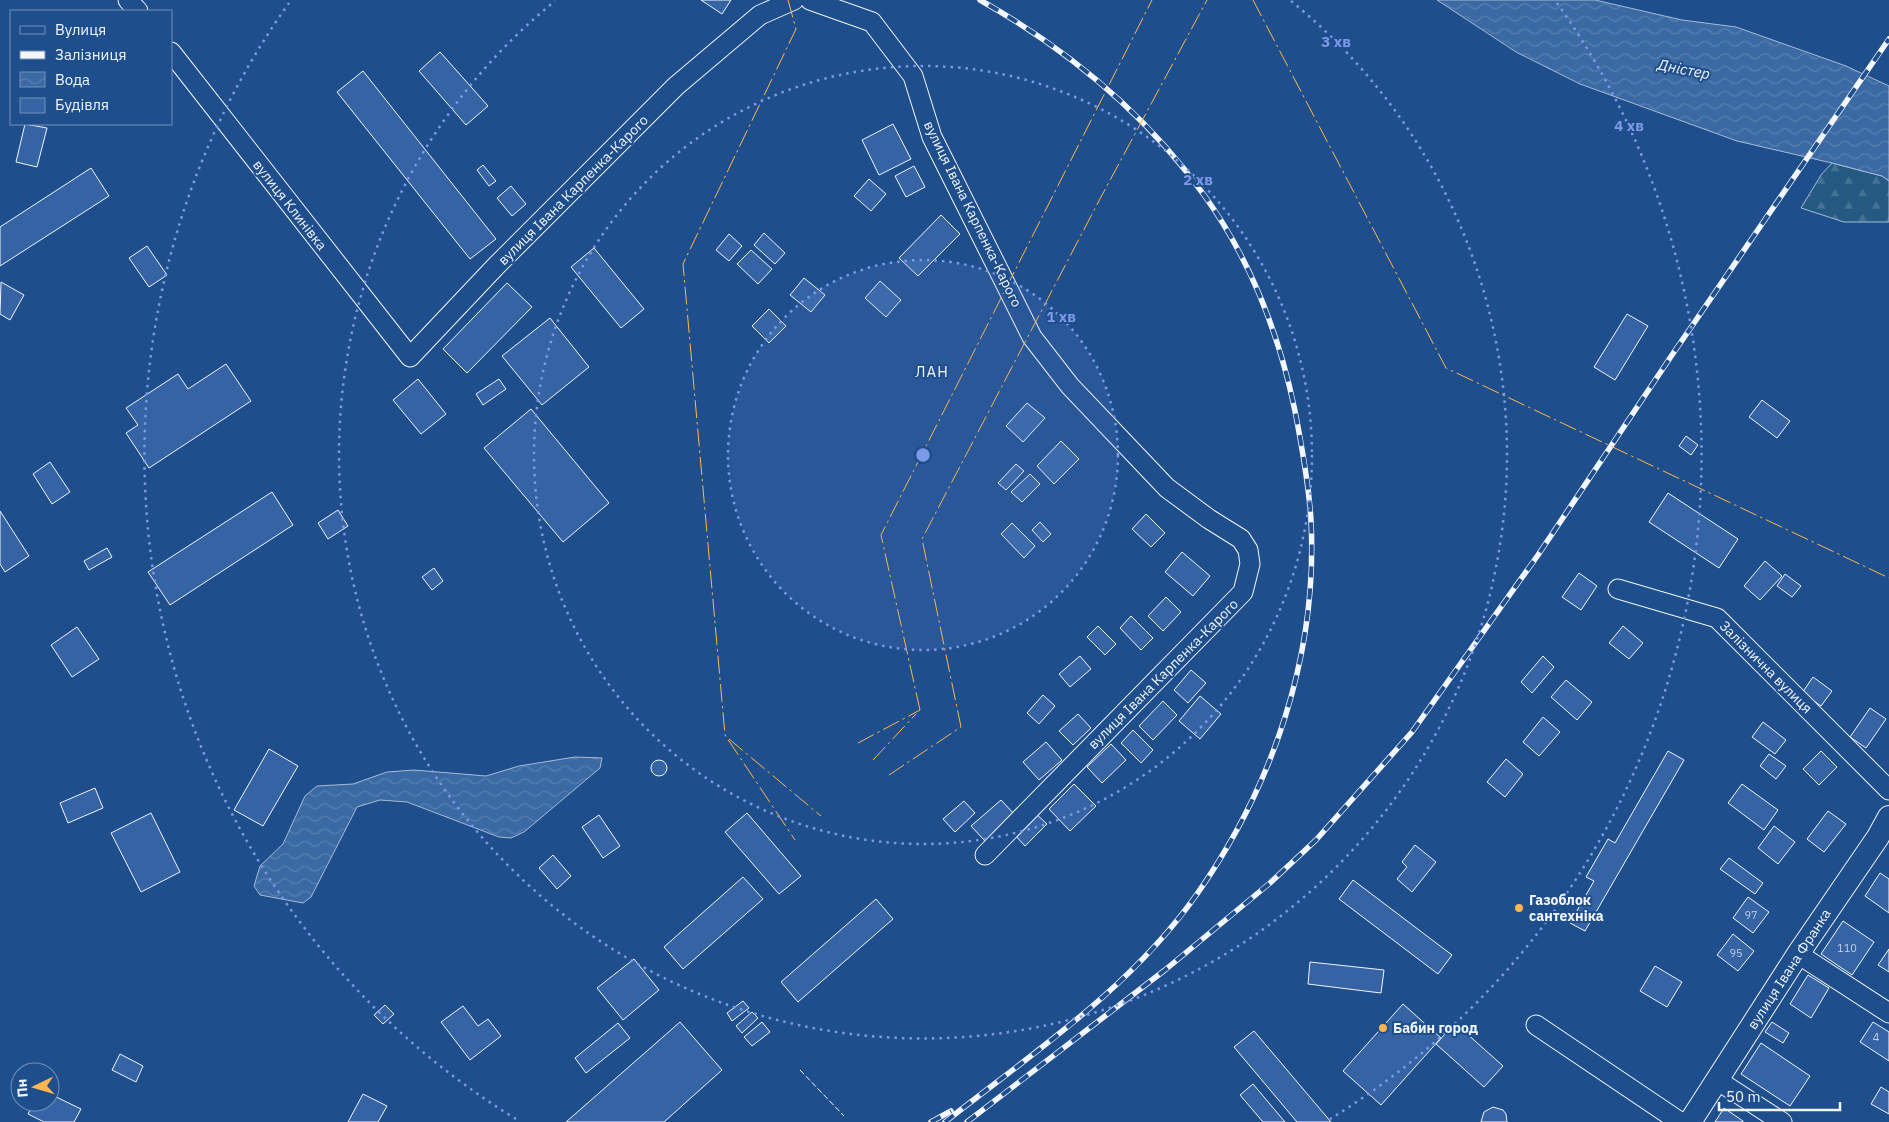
<svg xmlns="http://www.w3.org/2000/svg" width="1889" height="1122" font-family="'IBM Plex Sans',sans-serif">
<defs>
<pattern id="forest-firs" width="22" height="20" patternUnits="userSpaceOnUse" patternTransform="scale(1.25)"><rect width="22" height="20" fill="#245a82"/><path d="M5 1l3.5 6h-7zM16 11l3.5 6h-7z" fill="#447295"/></pattern>
<pattern id="water-waves" width="16" height="10" patternUnits="userSpaceOnUse" patternTransform="scale(1.25)"><rect width="16" height="10" fill="#3b69a3"/><path d="M0 5q4-4 8 0t8 0" fill="none" stroke="#587fb1"/></pattern>
</defs>
<rect width="100%" height="100%" fill="#1f4e8c"/>
<polygon fill="url(#forest-firs)" stroke="#a8bbd7" points="1832,163 1882,176 1889,181 1889,222 1844,222 1801,208 1821,175"/>
<g fill="url(#water-waves)" stroke="#a8bbd7">
<polygon points="1437,0 1595,0 1682,20 1736,27 1846,66 1889,86 1889,181 1882,176 1832,163 1737,141 1580,84 1516,52"/>
<polygon points="575,757 602,758 600,768 524,832 511,838 499,837 407,802 380,800 357,807 311,897 303,903 260,895 254,886 260,866 283,844 305,796 317,786 353,784 387,772 414,770 486,776 519,766"/>
</g>
<g fill="#3563a3" stroke="#f2f6ff">
<polygon points="701,0 731,0 722,14"/>
<polygon points="440,52 488,106 466,125 419,71"/>
<polygon points="363,71 496,239 470,259 337,92"/>
<polygon points="25,124 47,128 37,167 16,162"/>
<polygon points="893,124 911,159 879,175 862,140"/>
<polygon points="483,165 496,181 489,186 477,170"/>
<polygon points="914,166 925,187 906,197 895,176"/>
<polygon points="91,168 109,196 0,266 0,227"/>
<polygon points="869,179 886,194 871,211 854,196"/>
<polygon points="511,186 526,204 512,216 497,198"/>
<polygon points="941,215 960,234 918,276 899,258"/>
<polygon points="764,233 785,253 775,264 754,245"/>
<polygon points="729,234 742,246 729,261 716,250"/>
<polygon points="147,246 167,275 149,287 129,258"/>
<polygon points="594,248 644,309 621,328 571,267"/>
<polygon points="751,250 772,269 758,284 737,264"/>
<polygon points="804,278 825,295 811,312 790,295"/>
<polygon points="880,281 901,300 886,317 865,298"/>
<polygon points="1,282 24,295 10,320 0,314"/>
<polygon points="507,283 532,307 467,373 443,349"/>
<polygon points="769,309 786,326 769,343 752,326"/>
<polygon points="1627,314 1648,326 1615,380 1594,367"/>
<polygon points="550,318 589,367 542,405 502,356"/>
<polygon points="226,364 251,401 149,468 126,433 138,425 126,408 178,374 188,389"/>
<polygon points="418,379 446,414 421,434 393,400"/>
<polygon points="499,379 506,389 483,405 476,394"/>
<polygon points="1762,400 1790,421 1777,438 1749,417"/>
<polygon points="1027,403 1045,418 1023,442 1006,426"/>
<polygon points="531,409 609,503 563,542 484,448"/>
<polygon points="1686,436 1698,445 1691,455 1679,446"/>
<polygon points="1061,441 1079,459 1054,484 1037,466"/>
<polygon points="50,462 70,492 52,504 33,474"/>
<polygon points="1016,464 1024,471 1006,490 998,483"/>
<polygon points="1030,474 1040,484 1022,502 1011,492"/>
<polygon points="272,492 293,525 170,605 148,572"/>
<polygon points="1668,493 1738,539 1719,568 1649,522"/>
<polygon points="338,510 348,526 328,539 318,523"/>
<polygon points="0,511 29,556 5,572 0,564"/>
<polygon points="1146,514 1165,533 1151,547 1132,529"/>
<polygon points="1040,522 1051,534 1043,542 1032,530"/>
<polygon points="1012,523 1035,546 1024,558 1001,534"/>
<polygon points="107,548 112,557 89,570 84,561"/>
<polygon points="1182,552 1210,576 1193,596 1165,572"/>
<polygon points="1765,561 1782,576 1760,600 1744,586"/>
<polygon points="434,568 443,581 432,590 422,577"/>
<polygon points="1579,573 1597,586 1581,610 1562,597"/>
<polygon points="1785,574 1801,586 1792,597 1777,586"/>
<polygon points="1166,597 1181,612 1163,631 1148,616"/>
<polygon points="1131,616 1153,638 1141,650 1120,628"/>
<polygon points="1098,626 1116,644 1105,655 1087,637"/>
<polygon points="1623,626 1643,643 1629,659 1609,643"/>
<polygon points="77,627 99,659 72,677 51,645"/>
<polygon points="1080,656 1091,669 1070,687 1059,674"/>
<polygon points="1543,656 1554,667 1532,693 1521,682"/>
<polygon points="1191,670 1206,683 1188,703 1174,690"/>
<polygon points="1813,677 1832,691 1821,706 1802,693"/>
<polygon points="1566,680 1592,702 1577,720 1551,697"/>
<polygon points="1043,695 1055,706 1039,724 1027,713"/>
<polygon points="1200,696 1221,714 1200,739 1179,721"/>
<polygon points="1163,701 1177,715 1153,740 1139,726"/>
<polygon points="1870,708 1886,719 1866,748 1850,737"/>
<polygon points="1078,714 1091,728 1073,745 1059,731"/>
<polygon points="1543,717 1560,732 1539,756 1523,742"/>
<polygon points="1763,722 1786,740 1775,754 1752,737"/>
<polygon points="1133,730 1153,750 1141,763 1121,743"/>
<polygon points="1046,742 1062,760 1039,780 1023,762"/>
<polygon points="1111,744 1126,760 1102,783 1087,767"/>
<polygon points="269,749 298,766 263,826 234,810"/>
<polygon points="1668,751 1684,760 1585,931 1570,923 1594,881 1586,877 1608,839 1615,843"/>
<polygon points="1821,751 1837,767 1819,785 1803,769"/>
<polygon points="1769,754 1786,766 1776,779 1760,766"/>
<polygon points="1506,759 1523,774 1505,797 1487,782"/>
<circle cx="659" cy="768" r="8"/>
<polygon points="1074,784 1096,806 1070,831 1049,809"/>
<polygon points="1742,784 1778,810 1764,830 1728,803"/>
<polygon points="95,788 103,808 68,823 60,803"/>
<polygon points="1001,800 1015,815 985,841 971,826"/>
<polygon points="964,801 975,813 955,832 943,819"/>
<polygon points="1828,811 1846,824 1824,852 1807,839"/>
<polygon points="151,813 180,872 141,892 111,833"/>
<polygon points="747,813 801,876 779,894 725,832"/>
<polygon points="1035,813 1047,824 1025,846 1014,834"/>
<polygon points="599,815 620,846 603,858 582,827"/>
<polygon points="1774,826 1795,842 1778,864 1758,848"/>
<polygon points="1415,845 1436,862 1412,892 1397,879 1407,867 1402,862"/>
<polygon points="553,855 571,876 557,889 539,868"/>
<polygon points="1729,858 1763,883 1755,894 1720,869"/>
<polygon points="1880,873 1889,879 1889,913 1865,896"/>
<polygon points="743,877 763,899 683,969 664,947"/>
<polygon points="1353,880 1452,955 1438,974 1339,899"/>
<polygon points="1748,897 1769,912 1753,933 1733,918"/>
<polygon points="876,899 893,919 798,1002 781,982"/>
<polygon points="1843,921 1874,942 1852,975 1821,954"/>
<polygon points="1733,934 1754,951 1738,971 1717,955"/>
<polygon points="1889,949 1889,972 1878,965"/>
<polygon points="634,959 659,990 623,1020 597,988"/>
<polygon points="1310,962 1384,970 1381,993 1308,984"/>
<polygon points="1655,966 1682,982 1667,1007 1640,991"/>
<polygon points="1808,975 1829,988 1811,1018 1790,1004"/>
<polygon points="743,1001 749,1008 732,1021 727,1013"/>
<polygon points="1403,1004 1441,1038 1381,1105 1343,1071"/>
<polygon points="385,1005 394,1014 383,1024 374,1015"/>
<polygon points="463,1006 478,1026 488,1019 501,1036 470,1060 441,1022"/>
<polygon points="752,1012 758,1018 742,1033 736,1026"/>
<polygon points="680,1022 722,1070 664,1122 566,1122"/>
<polygon points="762,1022 770,1032 752,1046 744,1037"/>
<polygon points="1772,1022 1789,1033 1783,1043 1765,1032"/>
<polygon points="1873,1022 1889,1032 1889,1061 1860,1042"/>
<polygon points="618,1023 630,1038 586,1073 575,1058"/>
<polygon points="1455,1023 1503,1066 1484,1087 1436,1044"/>
<polygon points="1254,1031 1331,1122 1297,1122 1234,1047"/>
<polygon points="1761,1043 1810,1076 1790,1106 1741,1074"/>
<polygon points="120,1054 143,1066 136,1082 112,1070"/>
<polygon points="1253,1084 1285,1122 1263,1122 1240,1095"/>
<polygon points="1881,1087 1889,1092 1889,1114 1871,1104"/>
<polygon points="50,1094 81,1109 74,1122 44,1122 28,1114 34,1102 50,1102"/>
<polygon points="363,1094 387,1106 378,1122 348,1122"/>
<polygon points="1493,1107 1503,1110 1506,1114 1507,1122 1481,1122 1484,1112"/>
<polygon points="1724,1108 1743,1121 1743,1122 1715,1122"/>
</g>
<g fill="none" stroke-linecap="round" stroke-linejoin="round">
<g stroke="#f2f6ff" stroke-width="21">
<g id="minor">
<polyline points="128,0 138,11"/>
<polyline points="810,0 872,22 913,76 932,137 1032,337 1070,386 1167,488 1209,519 1241,539 1248,550 1250,564 1243,592 985,855"/>
<polyline points="171,52 410,357 496,266 676,86 760,15 794,0"/>
<polyline points="1618,589 1717,618 1889,790"/>
<polyline points="1798,954 1889,1013"/>
<polyline points="1536,1025 1680,1122"/>
<polyline points="1717,1080 1782,1122"/>
</g>
</g>
<g stroke="#f2f6ff" stroke-width="24">
<polyline id="major" points="1690,1122 1798,954 1878,837 1889,817"/>
</g>
<use href="#minor" stroke="#1f4e8c" stroke-width="19"/>
<use href="#major" stroke="#1f4e8c" stroke-width="22"/>
<g stroke="#f2f6ff" stroke-width="5.5">
<g id="rail">
<polyline points="931,1122 951,1111"/>
<path d="M 945,1122 C 1034,1052 1131,988 1197,894 C 1273,786 1318,654 1311,521 C 1309,485 1302,447 1295,411 C 1279,334 1250,259 1204,195 C 1145,113 1067,49 980,0"/>
<polyline points="967,1122 1165,970 1270,883 1316,840 1412,732 1538,555 1672,355 1889,39"/>
</g>
</g>
<use href="#rail" stroke="#1f4e8c" stroke-width="4" stroke-dasharray="11" stroke-linecap="butt"/>
<polyline stroke="#f2f6ff" stroke-width="1" stroke-dasharray="6 2.5" stroke-linecap="butt" points="800,1070 844,1116"/>
<g stroke="#ffb74d" stroke-width="1" stroke-dasharray="18 4 2.5 4" stroke-linecap="butt">
<polyline points="788,0 796,29 683,264 725,735 795,840"/>
<polyline points="1253,0 1446,368 1889,578"/>
<polyline points="920,710 881,535 1152,0"/>
<polyline points="729,739 821,816"/>
<polyline points="858,743 920,710"/>
<polyline points="873,760 916,714"/>
<polyline points="889,775 961,727 922,539 1101,197 1207,0"/>
</g>
</g>
<circle cx="923" cy="455" r="195" fill="#7d9aea" fill-opacity=".12"/>
<g fill="none" stroke="#7d9aea" stroke-width="2.5" stroke-dasharray="2.5 5">
<circle cx="923" cy="455" r="195"/>
<circle cx="923" cy="455" r="389"/>
<path d="M1291 1A584 584 0 1 1 555 1"/>
<path d="M516 1119A779 779 0 0 1 289 3M1557 3A779 779 0 0 1 1330 1119"/>
</g>
<g fill="#ffb74d" stroke="#1f4e8c" stroke-width="2">
<circle cx="1519" cy="908" r="5"/>
<circle cx="1383" cy="1028" r="5"/>
</g>
<g text-anchor="middle" dominant-baseline="central" stroke-width="4" stroke-linejoin="round" paint-order="stroke">
<g font-size="11" fill="#c3d1e8">
<text x="1751" y="915">97</text>
<text x="1847" y="948">110</text>
<text x="1736" y="953">95</text>
<text x="1876" y="1037">4</text>
</g>
<g font-size="14" fill="#f2f6ff" stroke="#1f4e8c">
<text transform="translate(573 190) rotate(-45)">вулиця Івана Карпенка-Карого</text>
<text transform="translate(290 205) rotate(52)">вулиця Клинівка</text>
<text transform="translate(973 214) rotate(64)">вулиця Івана Карпенка-Карого</text>
<text transform="translate(1766 667) rotate(45)">Залізнична вулиця</text>
<text transform="translate(1163 674) rotate(-45)">вулиця Івана Карпенка-Карого</text>
<text transform="translate(1789 969) rotate(-57)">вулиця Івана Франка</text>
</g>
<g font-size="14" font-weight="bold" fill="#f2f6ff" stroke="#1f4e8c" text-anchor="start">
<text x="1529" y="900">Газоблок<tspan x="1529" dy="16">сантехніка</tspan></text>
<text x="1393" y="1028">Бабин город</text>
</g>
<g font-size="15" font-style="italic" fill="#f2f6ff" stroke="#1f4e8c">
<text transform="translate(1684 69) rotate(11)">Дністер</text>
</g>
<g font-size="15" letter-spacing="1" fill="#f2f6ff" stroke="#1f4e8c">
<text x="932" y="371">ЛАН</text>
</g>
</g>
<circle cx="923" cy="455" r="8" fill="#7d9aea" stroke="#1f4e8c" stroke-width="2.5"/>
<g font-size="15" text-anchor="middle" font-weight="bold" fill="#7d9aea" stroke="#1f4e8c" stroke-width="4" stroke-linejoin="round" paint-order="stroke">
<text x="1336" y="47">3 хв</text>
<text x="1629" y="131">4 хв</text>
<text x="1198" y="185">2 хв</text>
<text x="1061" y="322">1 хв</text>
</g>
<rect x="10" y="10" width="162" height="115" fill="#1f4e8c" stroke="#7391ba"/>
<rect x="20" y="26" width="25" height="8" fill="#1f4e8c" stroke="#7391ba"/>
<text x="55" y="35" font-size="15" fill="#f2f6ff">Вулиця</text>
<rect x="20" y="51" width="25" height="8" fill="#f2f6ff" stroke="#7391ba"/>
<text x="55" y="60" font-size="15" fill="#f2f6ff">Залізниця</text>
<rect x="20" y="72" width="25" height="15" fill="url(#water-waves)" stroke="#7391ba"/>
<text x="55" y="85" font-size="15" fill="#f2f6ff">Вода</text>
<rect x="20" y="98" width="25" height="15" fill="#3563a3" stroke="#7391ba"/>
<text x="55" y="110" font-size="15" fill="#f2f6ff">Будівля</text>
<g transform="translate(35 1087) rotate(265)"><circle r="24" fill="#1f4e8c" stroke="#7391ba"/>
<path d="M0-4L9 19L0 12L-9 19Z" fill="#ffb74d"/>
<text y="-8" font-size="14" font-weight="bold" text-anchor="middle" fill="#f2f6ff">Пн</text>
</g>
<path d="M1719 1102v8h121v-8" fill="none" stroke="#f2f6ff" stroke-width="2.5"/>
<text x="1726" y="1102" font-size="15" fill="#f2f6ff" stroke="#1f4e8c" stroke-width="4" paint-order="stroke">50 m</text>
</svg>
